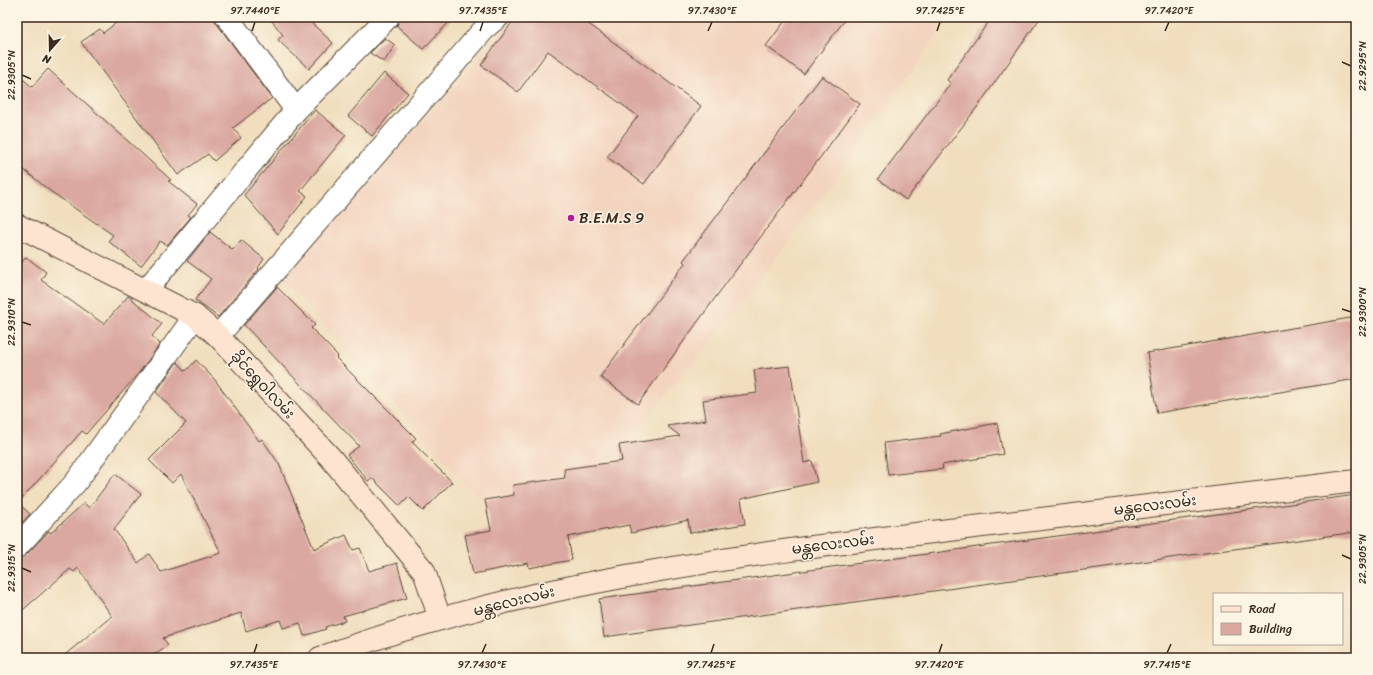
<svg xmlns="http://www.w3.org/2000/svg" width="1373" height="675" font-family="Sriracha,'Noto Sans Myanmar',sans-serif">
<rect width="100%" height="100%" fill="#fcf5e5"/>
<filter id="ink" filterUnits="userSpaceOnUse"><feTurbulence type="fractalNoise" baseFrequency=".025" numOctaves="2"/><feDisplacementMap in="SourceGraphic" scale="8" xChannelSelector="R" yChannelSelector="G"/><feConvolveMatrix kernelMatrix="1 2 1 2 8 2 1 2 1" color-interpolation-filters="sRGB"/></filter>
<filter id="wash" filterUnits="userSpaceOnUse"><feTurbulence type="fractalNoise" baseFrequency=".012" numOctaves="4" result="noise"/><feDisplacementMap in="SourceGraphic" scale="16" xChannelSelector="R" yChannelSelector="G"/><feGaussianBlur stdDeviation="0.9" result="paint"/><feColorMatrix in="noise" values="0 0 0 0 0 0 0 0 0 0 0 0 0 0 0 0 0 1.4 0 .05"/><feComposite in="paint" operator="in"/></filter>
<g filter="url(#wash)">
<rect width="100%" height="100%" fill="#f0debe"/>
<polygon fill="#f3d4bf" points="515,17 950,17 850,158 739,308 615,457 482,502 283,279"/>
<g id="blocks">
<g fill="#daa8a0">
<polygon points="124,17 212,17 272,98 233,128 241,138 214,161 208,154 178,175 81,42 100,29 103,33"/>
<polygon points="269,17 305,17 333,43 309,69 278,40 283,35"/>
<polygon points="400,17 454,17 423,49 397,26"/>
<polygon points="516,17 579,17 701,106 644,184 607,157 638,116 548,51 518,92 481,65"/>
<polygon points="788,17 847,17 804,74 766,46"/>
<polygon points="992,17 1041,17 978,106 906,200 878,179 951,83 947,80"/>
<polygon points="385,38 395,45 384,62 370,53"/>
<polygon points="48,69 171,180 168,181 197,204 188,215 191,217 167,245 160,241 141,266 108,241 113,235 50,191 17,164 17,74 32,87"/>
<polygon points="384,73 408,93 372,136 348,116"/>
<polygon points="822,76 860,104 718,294 638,404 600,377 685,263 683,261"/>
<polygon points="315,110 346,135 300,191 307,196 278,234 244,195"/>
<polygon points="210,232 233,250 241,240 264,259 258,268 259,269 218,317 195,300 211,279 187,261"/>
<polygon points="26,257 46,272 41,280 104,324 128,296 162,324 152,336 160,344 138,374 86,434 82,431 18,503 30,514 17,528 17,263 20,265"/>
<polygon points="277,287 315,325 311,328 338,356 336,358 416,438 412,442 452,482 423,511 409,497 400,506 372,478 368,481 347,455 359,446 244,325"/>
<polygon points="1356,317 1356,379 1157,413 1147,353"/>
<polygon points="196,360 215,380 259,441 262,439 279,464 314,549 346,535 353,550 360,548 369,571 397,563 407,598 343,616 345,621 325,627 326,629 304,636 300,623 283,628 280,620 246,631 241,613 163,638 168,645 149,658 61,658 112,616 78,568 74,572 70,569 17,615 17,559 26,555 49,531 51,533 84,503 89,508 115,474 141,494 114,529 138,563 149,554 161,572 221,553 181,474 172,483 149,460 186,423 156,392 177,362 186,371"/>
<polygon points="790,366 804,463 812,461 817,482 741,499 745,524 690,533 688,520 631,533 629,525 568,537 572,560 529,568 528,563 473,574 465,535 491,530 485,500 514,495 513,485 565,478 564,469 622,461 619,445 680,436 667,426 706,420 703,400 757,393 754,370"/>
<polygon points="997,423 1003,454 942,465 943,469 888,475 884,443 941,436 940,434"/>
<polygon points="1356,495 1356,532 604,637 599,599"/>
</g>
</g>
</g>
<g filter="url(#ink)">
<use href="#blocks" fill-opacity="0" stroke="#564536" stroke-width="1"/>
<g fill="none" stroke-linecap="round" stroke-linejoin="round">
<g stroke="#564536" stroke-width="24">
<g id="street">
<polyline points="227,17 296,110"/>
<polyline points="146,290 296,110 388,17"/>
<polyline points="218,336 487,26 498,17"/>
<polyline points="17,547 76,482 195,316"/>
</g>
</g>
<g stroke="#564536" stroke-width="24">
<g id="secondary">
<polyline points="17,225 195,316 218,336 330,457 424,571 440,619"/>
<path d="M 320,658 C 519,584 731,556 941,531 C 1079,514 1218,498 1356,481"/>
</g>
</g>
<use href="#street" stroke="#fff" stroke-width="22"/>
<use href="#secondary" stroke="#fde4d0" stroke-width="22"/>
</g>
</g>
<path fill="none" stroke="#3b2a1e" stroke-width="1.5" d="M 252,31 L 255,22M 480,31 L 483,22M 708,31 L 712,22M 937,31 L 940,22M 1165,31 L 1169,22M 1342,62 L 1351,66M 22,75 L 31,79M 1342,309 L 1351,312M 22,322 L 31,325M 1342,555 L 1351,559M 22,568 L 31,572M 254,653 L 257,644M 482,653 L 486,644M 711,653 L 714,644M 939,653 L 942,644M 1167,653 L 1171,644"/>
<circle fill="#b5179e" stroke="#fcf5e5" stroke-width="1.5" cx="571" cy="218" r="4"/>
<g text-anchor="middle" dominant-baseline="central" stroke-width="3" stroke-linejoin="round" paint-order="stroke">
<g font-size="15" fill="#3b2a1e" stroke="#fcf5e5" text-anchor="start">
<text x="579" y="218">B.E.M.S 9</text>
</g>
<g font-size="15" fill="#3b2a1e" stroke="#fcf5e5">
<text transform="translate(263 385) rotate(47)">ခိုင်ရွှေဝါလမ်း</text>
<text transform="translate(1155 505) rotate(-7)">မန္တလေးလမ်း</text>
<text transform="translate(833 544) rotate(-7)">မန္တလေးလမ်း</text>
<text transform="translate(514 601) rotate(-14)">မန္တလေးလမ်း</text>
</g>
</g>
<rect width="1373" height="675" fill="none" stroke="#fcf5e5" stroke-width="44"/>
<rect x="1213" y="593" width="130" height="52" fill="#fcf5e5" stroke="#afa495"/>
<rect x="1221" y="606" width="20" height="6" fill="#fde4d0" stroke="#afa495"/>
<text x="1249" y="613" font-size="12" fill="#3b2a1e">Road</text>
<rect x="1221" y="623" width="20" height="12" fill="#daa8a0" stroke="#afa495"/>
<text x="1249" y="633" font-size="12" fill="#3b2a1e">Building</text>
<g transform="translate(50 50) rotate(200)" stroke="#fcf5e5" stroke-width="3" paint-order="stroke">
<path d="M0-3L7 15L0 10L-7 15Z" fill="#3b2a1e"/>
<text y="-6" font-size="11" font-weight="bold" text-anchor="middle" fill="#3b2a1e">N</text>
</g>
<rect x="22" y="22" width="1329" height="631" fill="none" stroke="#3b2a1e" stroke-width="1.5"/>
<g font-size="10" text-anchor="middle" fill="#3b2a1e">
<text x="255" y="14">97.7440°E</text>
<text x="483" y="14">97.7435°E</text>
<text x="712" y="14">97.7430°E</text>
<text x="940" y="14">97.7425°E</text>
<text x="1169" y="14">97.7420°E</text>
<text transform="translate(1362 66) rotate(-90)" y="4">22.9295°N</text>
<text transform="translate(11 75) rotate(-90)" y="4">22.9305°N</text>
<text transform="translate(1362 312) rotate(-90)" y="4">22.9300°N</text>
<text transform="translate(11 322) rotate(-90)" y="4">22.9310°N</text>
<text transform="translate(1362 559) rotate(-90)" y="4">22.9305°N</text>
<text transform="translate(11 568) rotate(-90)" y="4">22.9315°N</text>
<text x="254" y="668">97.7435°E</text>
<text x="482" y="668">97.7430°E</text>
<text x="711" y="668">97.7425°E</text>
<text x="939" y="668">97.7420°E</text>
<text x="1167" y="668">97.7415°E</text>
</g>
</svg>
